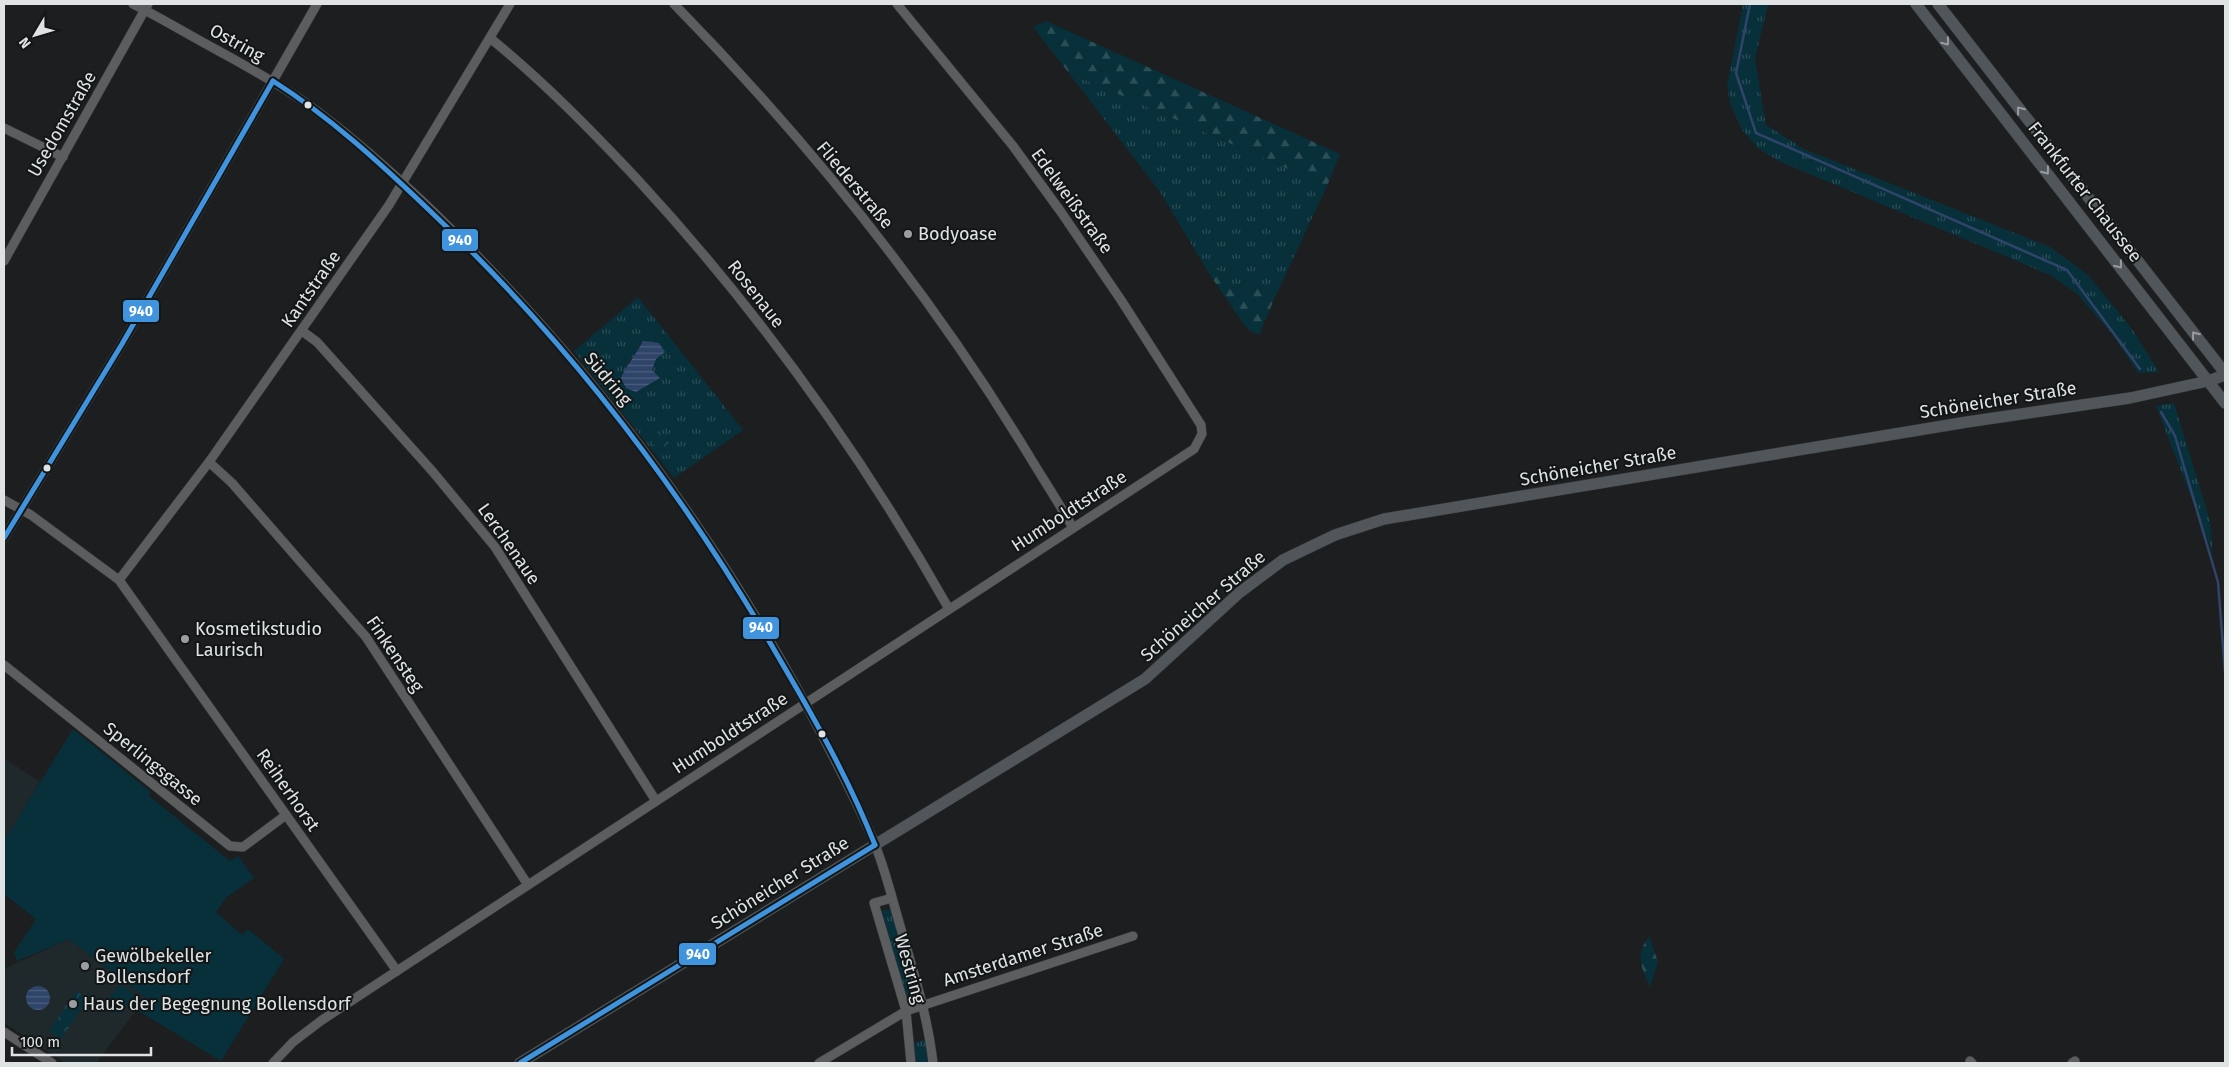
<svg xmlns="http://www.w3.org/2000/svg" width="2229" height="1067" font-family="'Fira Sans',sans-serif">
<defs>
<pattern id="grass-tufts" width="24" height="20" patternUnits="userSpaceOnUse" patternTransform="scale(1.25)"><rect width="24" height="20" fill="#07303b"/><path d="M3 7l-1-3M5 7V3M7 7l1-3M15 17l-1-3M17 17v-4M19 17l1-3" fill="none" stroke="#2b4e57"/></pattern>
<pattern id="forest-firs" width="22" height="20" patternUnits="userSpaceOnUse" patternTransform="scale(1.25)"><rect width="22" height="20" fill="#07303b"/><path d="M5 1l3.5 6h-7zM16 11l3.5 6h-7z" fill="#2b4e57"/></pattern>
<pattern id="park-crowns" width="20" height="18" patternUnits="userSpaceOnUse" patternTransform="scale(1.25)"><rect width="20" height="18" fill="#07303b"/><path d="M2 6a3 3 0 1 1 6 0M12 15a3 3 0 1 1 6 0" fill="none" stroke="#2b4e57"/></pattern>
<pattern id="water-rules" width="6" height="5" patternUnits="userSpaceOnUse" patternTransform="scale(1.25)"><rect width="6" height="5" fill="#2f4469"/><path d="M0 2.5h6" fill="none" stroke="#4d5f7e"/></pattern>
</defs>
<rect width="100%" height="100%" fill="#1c1e1f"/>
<g fill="#1f282b">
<polygon points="4,758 40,782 4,841"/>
<polygon points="69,939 146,998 96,1063 66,1063 4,1023 4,969"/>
</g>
<g fill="url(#grass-tufts)" fill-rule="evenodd">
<polygon points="1743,4 1768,4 1755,59 1766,125 1804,149 2050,247 2088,275 2132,329 2159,372 2138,373 2113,335 2076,293 2050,275 1781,162 1759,149 1742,130 1731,106 1727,87"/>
<polygon points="1068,72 1327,186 1276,295 1256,284 1238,294 1218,270 1210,275 1160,192"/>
<path d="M 638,297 L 743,430 L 674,478 L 574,351 ZM 636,355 L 656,359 L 652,370 L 660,378 L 627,363 Z"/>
<polygon points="2174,403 2210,521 2213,554 2156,406"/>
<polygon points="893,908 917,1002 908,1000 881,911"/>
<polygon points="925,1039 928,1063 915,1063 913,1044"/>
</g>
<g fill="url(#forest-firs)">
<polygon points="1046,21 1340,154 1327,186 1068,72 1033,27"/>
<polygon points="1218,270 1238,294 1256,284 1276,295 1259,335 1247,329 1210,275"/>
<path d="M 1649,936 L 1658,962 L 1650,987 C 1641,966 1635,956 1649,936 Z"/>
</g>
<g fill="url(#park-crowns)">
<polygon points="659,431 674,449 664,457 649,438"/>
<polygon points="76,991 88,999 61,1039 49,1031"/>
</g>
<g fill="#07303b">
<polygon points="73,729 151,792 149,796 230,861 238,856 254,878 226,898 216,912 242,935 248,929 284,959 221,1061 137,1010 146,998 69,939 17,961 14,952 36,919 4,894 4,841"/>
<polygon points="121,984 135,996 118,1015 104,1003"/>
</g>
<g fill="url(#water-rules)">
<path d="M 643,341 L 659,343 L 665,352 L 656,359 L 652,370 L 660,378 L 636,392 L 626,388 L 621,378 C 627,364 636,355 643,341 Z"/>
<circle cx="38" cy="998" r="12"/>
</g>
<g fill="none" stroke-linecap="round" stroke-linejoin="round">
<g stroke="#2f4469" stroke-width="2.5">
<polyline points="1750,4 1736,73 1756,133 2067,270 2140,369"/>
<polyline points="2161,412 2175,436 2218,582 2225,672"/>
</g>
<g stroke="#353839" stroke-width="10">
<g id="minor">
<path d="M 133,4 C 161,18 189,35 217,50 C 251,69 286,88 317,111 C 390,166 456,232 518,299 C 627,418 720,549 798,690 C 824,738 850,787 872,837 C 885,867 892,899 901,929 C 914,973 928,1018 933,1063"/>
<path d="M 674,4 C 807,140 929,291 1028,454 C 1043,479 1059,503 1073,528"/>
<path d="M 490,38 C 543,81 590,129 637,179 C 757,309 862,455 949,609"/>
<polyline points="4,128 63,157"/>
<polyline points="4,261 148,4"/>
<polyline points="302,331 317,342 433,472 495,547 656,801"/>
<polyline points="209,462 232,483 366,637 528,885"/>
<polyline points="4,500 31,515 119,580 397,971"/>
<polyline points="4,538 122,344 317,4"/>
<polyline points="119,580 209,462 389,205 510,4"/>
<polyline points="4,665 230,846 243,847 286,815"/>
<polyline points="892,898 874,903 906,1011 911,1063"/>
<polyline points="4,1032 52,1063"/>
<polyline points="1970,1061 1972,1063"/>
<polyline points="273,1063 293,1042 322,1020 1194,449 1202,434 1201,425 1121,300 1061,212 1013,146 897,4"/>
<polyline points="819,1063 906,1011 1133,936"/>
<polyline points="2072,1063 2075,1061"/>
</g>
</g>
<g stroke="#353839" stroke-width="12">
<g id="major">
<polyline points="1916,4 2225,403"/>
<polyline points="1938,4 2225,373"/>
<polyline points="520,1063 1145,679 1239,593 1283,560 1335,535 1384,519 1967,422 2130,398 2208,381 2225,375"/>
</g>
</g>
<use href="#minor" stroke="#5b5d5e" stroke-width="9"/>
<use href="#major" stroke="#50565a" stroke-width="11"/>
<g stroke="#121617" stroke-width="9">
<g id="bus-1">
<path d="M 273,81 C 330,117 380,163 429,210 C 570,343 687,497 783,665 C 817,723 850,782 875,845"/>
<polyline points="4,538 122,344 273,81"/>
<polyline points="520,1063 875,845"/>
</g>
</g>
<use href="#bus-1" stroke="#4094de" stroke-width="5"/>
</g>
<defs><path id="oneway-chevron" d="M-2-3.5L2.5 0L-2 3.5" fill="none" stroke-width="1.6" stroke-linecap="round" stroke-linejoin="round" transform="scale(1.25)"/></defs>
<g stroke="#989c9f">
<use href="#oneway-chevron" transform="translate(1946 42) rotate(52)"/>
<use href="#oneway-chevron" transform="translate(2020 110) rotate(-128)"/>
<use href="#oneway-chevron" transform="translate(2046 171) rotate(52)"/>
<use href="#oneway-chevron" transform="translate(2119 265) rotate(52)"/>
<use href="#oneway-chevron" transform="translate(2195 335) rotate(-128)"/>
</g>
<g fill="#e0e3e4" stroke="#121617" stroke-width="2">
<circle cx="308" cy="105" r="4.5"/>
<circle cx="47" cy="468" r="4.5"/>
<circle cx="822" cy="734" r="4.5"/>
</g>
<g fill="#9b9e9f" stroke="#121617" stroke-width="2">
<circle cx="908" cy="234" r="5"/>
<circle cx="185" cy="639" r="5"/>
<circle cx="85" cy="966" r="5"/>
<circle cx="73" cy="1004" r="5"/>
</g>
<g text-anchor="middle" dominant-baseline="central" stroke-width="4" stroke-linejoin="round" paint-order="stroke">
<g font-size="18" fill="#e0e3e4" stroke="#121617">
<text transform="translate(237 43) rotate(29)">Ostring</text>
<text transform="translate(62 124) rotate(-60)">Usedomstraße</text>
<text transform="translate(855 185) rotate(50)">Fliederstraße</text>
<text transform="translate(2085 192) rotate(52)">Frankfurter Chaussee</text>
<text transform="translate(1072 201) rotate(54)">Edelweißstraße</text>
<text transform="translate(311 289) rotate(-55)">Kantstraße</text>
<text transform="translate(756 294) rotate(52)">Rosenaue</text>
<text transform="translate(608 379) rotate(50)">Südring</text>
<text transform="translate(1998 400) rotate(-9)">Schöneicher Straße</text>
<text transform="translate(1598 466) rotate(-10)">Schöneicher Straße</text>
<text transform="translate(1069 511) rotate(-33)">Humboldtstraße</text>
<text transform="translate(509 544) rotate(55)">Lerchenaue</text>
<text transform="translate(1203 606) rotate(-41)">Schöneicher Straße</text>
<text transform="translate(395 654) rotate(56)">Finkensteg</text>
<text transform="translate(730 733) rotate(-33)">Humboldtstraße</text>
<text transform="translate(153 764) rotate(39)">Sperlingsgasse</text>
<text transform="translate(288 790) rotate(55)">Reiherhorst</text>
<text transform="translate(780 883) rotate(-32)">Schöneicher Straße</text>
<text transform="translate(1023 955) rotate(-18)">Amsterdamer Straße</text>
<text transform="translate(910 969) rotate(74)">Westring</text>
</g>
<g font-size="18" fill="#e0e3e4" stroke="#121617" text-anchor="start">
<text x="918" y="234">Bodyoase</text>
<text x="195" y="629">Kosmetikstudio<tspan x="195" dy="21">Laurisch</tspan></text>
<text x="95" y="956">Gewölbekeller<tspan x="95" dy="21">Bollensdorf</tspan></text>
<text x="83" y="1004">Haus der Begegnung Bollensdorf</text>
</g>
</g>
<g stroke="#121617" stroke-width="2">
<rect x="441" y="228" width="38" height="24" rx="5" fill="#4094de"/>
<rect x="122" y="299" width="38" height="24" rx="5" fill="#4094de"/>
<rect x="742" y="616" width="38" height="24" rx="5" fill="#4094de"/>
<rect x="678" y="942" width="39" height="24" rx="5" fill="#4094de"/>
</g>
<g font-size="14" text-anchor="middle" font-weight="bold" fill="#fff">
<text x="460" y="245">940</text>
<text x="141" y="316">940</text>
<text x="761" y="632">940</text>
<text x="698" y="959">940</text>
</g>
<rect width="2229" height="1067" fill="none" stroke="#e0e3e4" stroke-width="10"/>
<g transform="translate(35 35) rotate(232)" stroke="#121617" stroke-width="4" paint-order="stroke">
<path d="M0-4L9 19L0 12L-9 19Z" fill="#e0e3e4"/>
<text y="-8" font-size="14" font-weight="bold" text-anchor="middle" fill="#e0e3e4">N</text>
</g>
<path d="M12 1047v8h139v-8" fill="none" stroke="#e0e3e4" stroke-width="2.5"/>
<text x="20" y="1047" font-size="15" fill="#e0e3e4" stroke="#121617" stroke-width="4" paint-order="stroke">100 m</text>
</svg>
